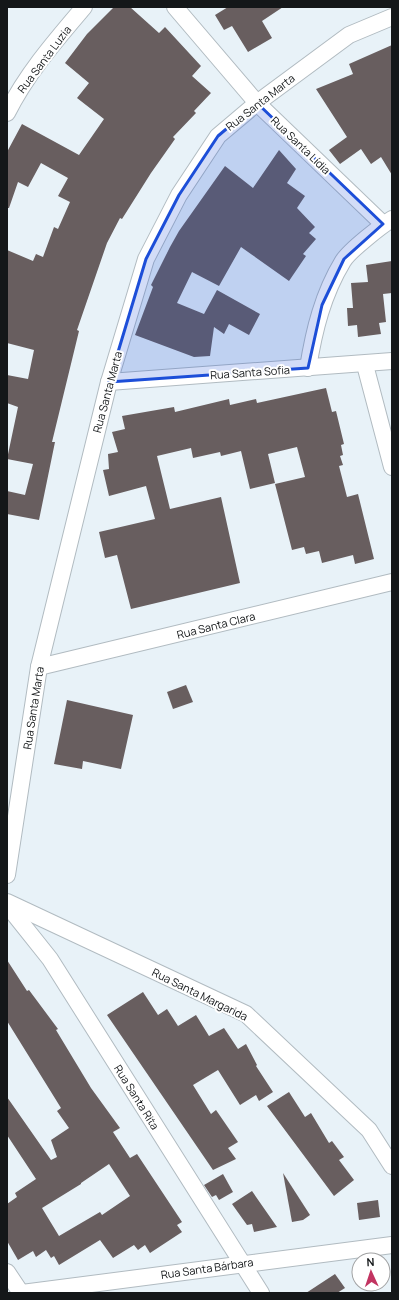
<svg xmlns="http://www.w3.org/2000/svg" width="399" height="1300" font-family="Manrope,sans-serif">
<rect width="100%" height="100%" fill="#e8f2f8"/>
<g fill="#685e5f" fill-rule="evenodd">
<polygon points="114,7 130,7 159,33 165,27 201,66 192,76 211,93 194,111 196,113 173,137 175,139 151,173 122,219 120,218 107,243 77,330 79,331 52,442 55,442 39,520 7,514 7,491 25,495 33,464 7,459 18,407 7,403 7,375 28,379 34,350 7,343 7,250 33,261 36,254 43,257 54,227 58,229 70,202 58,196 68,178 41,163 28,187 18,182 9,208 7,208 7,152 22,124 79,155 104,119 77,98 89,83 65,63 87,34"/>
<polygon points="228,7 283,7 262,21 272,38 248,52 232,26 224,30 215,15"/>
<polygon points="392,45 392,175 381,157 371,164 361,149 340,164 329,150 347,137 316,89 353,74 349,64"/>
<polygon points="279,150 296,169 287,183 305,196 297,208 315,227 309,233 316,239 303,254 306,256 289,281 241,247 219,286 192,272 177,303 204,314 217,290 260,314 249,335 229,324 224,334 214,327 210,356 194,357 135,335 153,287 151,285 170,247 179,231 225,166 253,188"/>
<polygon points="392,261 392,293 383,294 386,322 379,323 381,334 358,337 357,325 348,326 347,308 353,308 351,283 368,282 366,265"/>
<polygon points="326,388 332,412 336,411 344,444 341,445 343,455 340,456 343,465 339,466 347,497 358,494 374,559 355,564 353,555 322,563 319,551 306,554 304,547 292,550 275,484 305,477 297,447 268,454 275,483 250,489 241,451 221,456 220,452 193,458 191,448 157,456 170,509 221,497 240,583 131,609 117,555 105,558 99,532 155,519 146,486 109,496 103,470 109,469 108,454 118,452 112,432 125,429 122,416 174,407 175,412 229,399 230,405 256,399 257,403"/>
<polygon points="186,685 193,702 173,709 167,692"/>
<polygon points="67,700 133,715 121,769 83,761 82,769 54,764"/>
<path d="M 7,960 L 27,991 L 29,990 L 58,1029 L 56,1030 L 91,1088 L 120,1128 L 113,1132 L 130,1158 L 137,1154 L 182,1222 L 177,1225 L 182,1232 L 150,1253 L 145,1245 L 138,1250 L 134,1245 L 113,1258 L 100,1240 L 59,1265 L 54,1256 L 51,1258 L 46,1250 L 36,1257 L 33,1251 L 18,1260 L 7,1241 L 7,1204 L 17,1197 L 15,1193 L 36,1179 L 7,1135 L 7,1097 L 51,1160 L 57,1157 L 51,1140 L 69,1128 L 57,1111 L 61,1108 L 7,1021 ZM 109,1164 L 130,1196 L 102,1215 L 100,1212 L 59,1236 L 42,1208 L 81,1184 L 81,1183 Z"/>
<polygon points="143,992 158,1015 167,1009 178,1026 196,1015 209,1036 224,1028 238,1049 246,1044 257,1065 256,1066 273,1092 259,1101 256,1095 240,1105 218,1070 193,1085 211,1114 216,1110 238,1142 228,1148 236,1159 213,1170 107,1015"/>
<polygon points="289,1092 305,1117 311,1113 329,1143 332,1141 344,1157 339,1160 354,1180 334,1196 267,1106"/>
<polygon points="283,1173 310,1215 303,1220 292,1222"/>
<polygon points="223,1174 233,1192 219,1200 216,1195 212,1197 204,1185"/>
<polygon points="252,1191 277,1227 254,1232 252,1224 247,1225 232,1204"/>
<polygon points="378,1200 380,1217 359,1220 357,1203"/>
<polygon points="335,1274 345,1288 337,1293 306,1293"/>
</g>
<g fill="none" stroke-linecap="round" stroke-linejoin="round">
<g stroke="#b1bbc1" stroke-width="18">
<g id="minor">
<polyline points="175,7 257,103 383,224"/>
<path d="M 7,113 C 27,73 56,40 84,7"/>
<polyline points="365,365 392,467"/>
<path d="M 308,368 C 314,330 323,294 343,261 C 350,250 381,226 392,219"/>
<polyline points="109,382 392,361"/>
<polyline points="39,667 392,582"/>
<polyline points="7,875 39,667 109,382 146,259 179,195 218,136 257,103 349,35 392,17"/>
<polyline points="7,902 246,1014 369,1130 392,1166"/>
<polyline points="7,905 50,959 261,1293"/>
<polyline points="7,1272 21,1293"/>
<polyline points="22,1293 392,1245"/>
</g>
</g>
<use href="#minor" stroke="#fff" stroke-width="16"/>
</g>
<path fill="#1d4ed8" fill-opacity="0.2" stroke="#1d4ed8" stroke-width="3" stroke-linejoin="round" d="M 257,103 L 383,224 L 344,259 L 322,305 L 308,368 L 109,382 L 146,259 L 179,195 L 218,136 Z"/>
<g text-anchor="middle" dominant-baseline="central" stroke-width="4" stroke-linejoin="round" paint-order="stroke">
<g font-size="11" fill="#141719" stroke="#fff">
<text transform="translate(44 59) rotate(-53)">Rua Santa Luzia</text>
<text transform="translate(260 102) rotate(-38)">Rua Santa Marta</text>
<text transform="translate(301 145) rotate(44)">Rua Santa Lídia</text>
<text transform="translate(250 372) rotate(-4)">Rua Santa Sofia</text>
<text transform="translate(107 392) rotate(-75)">Rua Santa Marta</text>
<text transform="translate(216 625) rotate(-14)">Rua Santa Clara</text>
<text transform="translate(33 708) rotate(-81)">Rua Santa Marta</text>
<text transform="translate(200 994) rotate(26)">Rua Santa Margarida</text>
<text transform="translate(137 1097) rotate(58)">Rua Santa Rita</text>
<text transform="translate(207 1268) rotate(-8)">Rua Santa Bárbara</text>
</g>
</g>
<rect width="399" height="1300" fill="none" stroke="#141719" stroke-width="16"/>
<g transform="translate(371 1272) rotate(357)"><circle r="19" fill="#ffffff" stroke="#a1a2a3"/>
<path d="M0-3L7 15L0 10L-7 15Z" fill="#c23461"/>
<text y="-6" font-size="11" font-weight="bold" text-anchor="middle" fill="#141719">N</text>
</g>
</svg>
